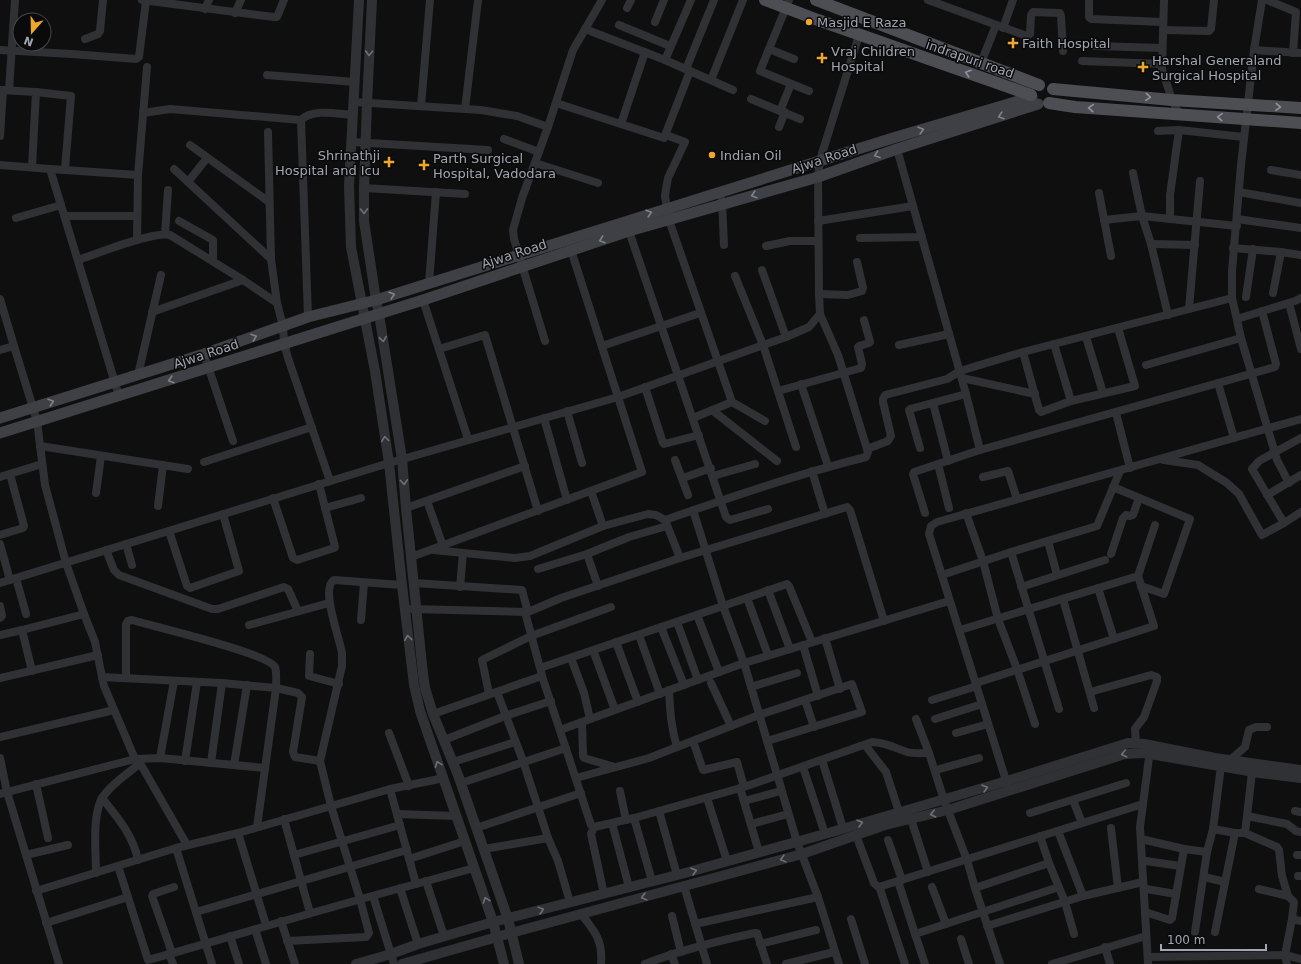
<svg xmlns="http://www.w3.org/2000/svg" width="1301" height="964" font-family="'DejaVu Sans',sans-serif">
<rect width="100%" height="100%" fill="#0f0f10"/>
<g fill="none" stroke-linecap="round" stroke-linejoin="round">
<g stroke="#303135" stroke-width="8">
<polyline points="142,0 274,17 277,17 284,0"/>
<polyline points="789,0 760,71 809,91"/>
<polyline points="928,0 1027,36 1030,34 1031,15 1033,12 1060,13 1061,16 1063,51"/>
<polyline points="1089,0 1089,17 1091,19 1163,22"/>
<polyline points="1164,0 1162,69 1172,100 1179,114"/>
<polyline points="1262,0 1254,50 1241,165 1232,271 1232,298 1241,338 1277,460 1289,483"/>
<polyline points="1267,0 1296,12 1293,53"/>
<polyline points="627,8 631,0"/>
<polyline points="205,9 209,0"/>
<polyline points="235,13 241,0"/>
<polyline points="655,22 664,0"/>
<polyline points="619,25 670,46"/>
<polyline points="1003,28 1013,0"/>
<polyline points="585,29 665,60 733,90"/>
<polyline points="1163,30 1209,31 1211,29 1214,0"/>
<polyline points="85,39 98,34 100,31 103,0"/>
<polyline points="1095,46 1162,48"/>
<polyline points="769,49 794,59"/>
<polyline points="0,50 72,54 136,59 139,57 146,1"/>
<polyline points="1254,50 1301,53"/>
<polyline points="665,60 691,0"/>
<polyline points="1082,61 1162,64"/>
<polyline points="981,63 996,25"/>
<polyline points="686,69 714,0"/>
<polyline points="267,75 355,82"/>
<polyline points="711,80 743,0"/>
<polyline points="791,84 780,111 800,119"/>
<polyline points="0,90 36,92 32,167"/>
<polyline points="9,90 15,0"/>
<polyline points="36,92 71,96 65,169"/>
<polyline points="751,99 780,111"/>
<polyline points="354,102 481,110 517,116 548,127"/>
<polyline points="556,103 664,138 690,71"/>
<polyline points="421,106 430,0"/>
<polyline points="465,109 478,0"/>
<polyline points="143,113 170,109 301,120 308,317"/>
<path d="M 301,120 C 313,108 337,114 353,115"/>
<polyline points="621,124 645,52"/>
<polyline points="779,127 785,112"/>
<polyline points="1158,131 1179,130 1244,137"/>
<polyline points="268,132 271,259 277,303 283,326 284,343 288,358 330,481"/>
<polyline points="666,135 685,142 668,178 666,189 665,196 669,220 732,402 765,421"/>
<polyline points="0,136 3,90"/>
<polyline points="504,139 539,152"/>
<polyline points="352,142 488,150"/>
<polyline points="190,145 269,202"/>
<polyline points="897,149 966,394 980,450"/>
<polyline points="535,163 598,183"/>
<polyline points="0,165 50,169 119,396"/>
<polyline points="50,169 138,175 137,240"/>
<polyline points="174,169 271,259"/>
<polyline points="1271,170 1301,175"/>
<polyline points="1133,173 1142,216 1151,244 1168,315"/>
<polyline points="138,175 147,67"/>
<polyline points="188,182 207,158"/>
<polyline points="364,188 465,194"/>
<polyline points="1239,192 1301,203"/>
<polyline points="1099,193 1111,256"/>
<polyline points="722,200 724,245"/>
<polyline points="65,216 137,216"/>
<polyline points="16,218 61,205"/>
<polyline points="1170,219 1170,195 1179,130"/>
<polyline points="1237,219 1301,228"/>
<polyline points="1104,220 1142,216 1237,226"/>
<polyline points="179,221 213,240 213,261"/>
<polyline points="818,221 913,206"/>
<polyline points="629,231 726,517 730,520 768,509"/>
<polyline points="165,234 168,190"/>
<polyline points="860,238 922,237"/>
<polyline points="1151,244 1195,245"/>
<polyline points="766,246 790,241 818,241"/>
<polyline points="1233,248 1281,252 1301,255"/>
<path d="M 78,260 C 96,254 153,231 170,235 L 243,280 L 277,303"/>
<polyline points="762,270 786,337"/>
<polyline points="735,276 763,345 796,447"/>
<polyline points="429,283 436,192"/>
<polyline points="1273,293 1281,252"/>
<polyline points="819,294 848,295 862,291 863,288 857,262"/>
<polyline points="1246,297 1253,249"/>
<polyline points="0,299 14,346"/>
<polyline points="423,300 468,439"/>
<polyline points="1289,303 1301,349"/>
<polyline points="1189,309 1200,181"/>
<polyline points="152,312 243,280"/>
<polyline points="1237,319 1295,301 1301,298"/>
<polyline points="1086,337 1103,393"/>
<polyline points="545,341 514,239 513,230 522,198 548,127 573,50 602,0"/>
<polyline points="1054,344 1071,401"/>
<polyline points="899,345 949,334"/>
<polyline points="602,346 700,313"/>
<polyline points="439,349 485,335 538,511"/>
<polyline points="0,350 14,346 37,421 45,485 66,563 84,614 95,642 102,677 104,686 135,759 140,763 187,845"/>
<polyline points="1023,352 1039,410 1041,412 1071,401 1135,386 1118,328"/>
<polyline points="204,354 233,441"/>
<polyline points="1146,365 1241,338"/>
<polyline points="138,375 161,275"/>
<polyline points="962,378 1035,394"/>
<polyline points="1218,383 1234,438"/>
<polyline points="801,384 828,466"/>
<polyline points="645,387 663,443 664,444 699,435"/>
<polyline points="778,391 861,368 862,364 858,347 859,346 869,343 870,342 864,320"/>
<polyline points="933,403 948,461"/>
<polyline points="712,410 777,461"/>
<polyline points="567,411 582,463"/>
<polyline points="1116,413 1130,468"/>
<polyline points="544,418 567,500"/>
<polyline points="693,418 732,402"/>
<polyline points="1301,438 1259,461 1252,469 1284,523 1301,512"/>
<polyline points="40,446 188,469"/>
<polyline points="920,448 909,410 910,409 966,394"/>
<polyline points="867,449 888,441 891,436 883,402 883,399 885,395 947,379 960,371 1023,352 1232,298"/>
<polyline points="675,460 688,495"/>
<polyline points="1164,460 1198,465 1227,483 1239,494 1262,535 1284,523"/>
<polyline points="204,462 312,427"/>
<polyline points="938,464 949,508"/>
<polyline points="812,471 825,514"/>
<polyline points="713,476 755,464"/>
<polyline points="0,477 42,464"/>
<polyline points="983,477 1008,471 1017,499"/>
<polyline points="683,478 711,468"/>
<polyline points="1113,487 1190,519 1164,594 1141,586"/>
<polyline points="591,491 603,526"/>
<polyline points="96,493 101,456"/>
<polyline points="1267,495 1301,475"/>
<polyline points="273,498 293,558 297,560 334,548 335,547 319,484"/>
<polyline points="427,501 443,546"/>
<polyline points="158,506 163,465"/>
<polyline points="325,508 361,498"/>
<polyline points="406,508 525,466"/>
<polyline points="693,510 723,606 787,584 789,586 812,642"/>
<polyline points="925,513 913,474 914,472 980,450 1275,367 1276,364 1262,311"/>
<polyline points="966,513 983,561 998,619 1017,669 1035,724"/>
<polyline points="169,531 187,586 190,588 239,571 223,514"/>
<polyline points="0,535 23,528 24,526 10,474"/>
<polyline points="1048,541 1057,575"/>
<polyline points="0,544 10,580"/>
<polyline points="126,544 132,565"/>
<polyline points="106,550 114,570 119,575 212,609 218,609 284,587 288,589 298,611"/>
<path d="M 433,550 L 515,558 L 530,556 L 603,526 L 648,514 L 656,515 L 665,520 C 731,497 798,474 866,457 L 868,452 L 838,355 L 820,314"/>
<polyline points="1011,552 1059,709"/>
<polyline points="587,554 598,586"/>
<polyline points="1111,554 1123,518 1126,515 1130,516 1133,515 1139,498"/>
<polyline points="411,557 642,472 571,250"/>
<polyline points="680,558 847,507 850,510 884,621"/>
<polyline points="538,569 587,554 629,537 667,526"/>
<polyline points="942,575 1011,552 1097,526 1120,471"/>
<polyline points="16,578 26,614"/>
<polyline points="0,583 389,463 618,397 786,337 809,327 820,314 819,294 818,177 820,160 859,35"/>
<polyline points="460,587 463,553"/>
<polyline points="1021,587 1105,560"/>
<polyline points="1098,588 1114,639"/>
<polyline points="768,590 790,649"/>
<polyline points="747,598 768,655"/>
<polyline points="1063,599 1094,708"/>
<polyline points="0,606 2,616 0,618"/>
<polyline points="412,609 528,612 522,590 414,583"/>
<polyline points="525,612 540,668 723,606 744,663 797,842 818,897 839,964"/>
<polyline points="528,612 561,598 680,558 665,520"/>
<polyline points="697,615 719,672"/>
<polyline points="361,620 364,583"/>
<polyline points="677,622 698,680"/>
<polyline points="249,625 329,603"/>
<polyline points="661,627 684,685"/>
<polyline points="22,630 84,614"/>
<polyline points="960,630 1138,576"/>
<polyline points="0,635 22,630 32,671"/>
<polyline points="639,635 660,694"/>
<polyline points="825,638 840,689"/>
<polyline points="616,642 638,702"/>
<polyline points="803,645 818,696"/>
<polyline points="593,650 615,710"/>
<polyline points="310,654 309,676 339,684"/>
<polyline points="571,658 584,693 590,719"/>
<path d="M 542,676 L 591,825 L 594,827 L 634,818 L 744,787 L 872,742 C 885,742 895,748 907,752 C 914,754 922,753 929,753 L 944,800 L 967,860 L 975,888 L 1000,964"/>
<polyline points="102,677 222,683 276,688 257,827"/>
<polyline points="0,678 98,655"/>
<path d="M 126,678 L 126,624 L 128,621 L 132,620 C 152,626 268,653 275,667 C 277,672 276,682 276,688 L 298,693 L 302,697 L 293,752 L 295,757 L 320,761"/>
<polyline points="711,683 731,726"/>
<polyline points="976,683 1154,626 1138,576 1155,525"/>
<polyline points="751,687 797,673"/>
<path d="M 669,690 C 670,710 671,728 677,747"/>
<polyline points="497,692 523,761 548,838"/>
<polyline points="1090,692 1151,675 1157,677 1157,681 1144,717 1135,729 1136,743"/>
<polyline points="489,694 482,660 531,636 611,607"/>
<polyline points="805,700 814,727"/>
<polyline points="932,700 977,686"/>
<polyline points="433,714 542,676 541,671"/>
<polyline points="916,719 929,753"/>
<polyline points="935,719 982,704"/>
<polyline points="582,722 583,756 584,758 615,767"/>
<polyline points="560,730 744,663 949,601"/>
<polyline points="389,733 409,786"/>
<polyline points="956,733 988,724"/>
<polyline points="0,737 114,710"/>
<polyline points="444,740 505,716 551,701"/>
<polyline points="693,741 703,770 737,762 744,787"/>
<polyline points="865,745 886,772 899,812"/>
<polyline points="0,758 7,792 59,964"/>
<polyline points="160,758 174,681"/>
<polyline points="822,760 843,828"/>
<polyline points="1230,760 1245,747 1249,730 1256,727 1267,727"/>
<polyline points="185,761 197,682"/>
<polyline points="453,762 515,742"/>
<polyline points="211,763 222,683"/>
<polyline points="234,765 247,685"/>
<polyline points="803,767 825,834"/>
<polyline points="936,770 979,758"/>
<polyline points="576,778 649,758 759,715 852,684 862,712 767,741"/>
<polyline points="461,783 566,748"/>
<polyline points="36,784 48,838"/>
<polyline points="1008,787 929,534 931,526 937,522 1301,419"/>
<polyline points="740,788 759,852"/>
<polyline points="620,791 626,820"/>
<polyline points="0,794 135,759 160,758 265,768"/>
<path d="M 102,798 C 117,817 133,835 138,860"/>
<polyline points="707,798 727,861"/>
<polyline points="1073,800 1082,823"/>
<polyline points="744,801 781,791"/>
<polyline points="659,811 677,875"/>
<polyline points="1295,811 1301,812"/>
<polyline points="1030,813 1126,783"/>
<polyline points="397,814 456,816"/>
<polyline points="1247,816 1252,772"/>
<polyline points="634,818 652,881"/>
<polyline points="284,819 310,913"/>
<polyline points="911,819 928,872"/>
<polyline points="612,823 629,887"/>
<polyline points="751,824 788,814"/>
<polyline points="594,827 591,834 604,894"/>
<polyline points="476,828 581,793"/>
<polyline points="1111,828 1118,888"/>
<polyline points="1213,829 1221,766"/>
<polyline points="1058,831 1083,896"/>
<polyline points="238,833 266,925"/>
<polyline points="1245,833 1247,816 1287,824 1296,831 1301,832"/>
<polyline points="856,835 874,883 877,886 881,887"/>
<polyline points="1040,836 1049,863 1065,902 1074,934"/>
<polyline points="1141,839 1184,849 1207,852 1195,932"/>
<polyline points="888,840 902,880"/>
<polyline points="176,848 212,964"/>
<polyline points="484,849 548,838 558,861 570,902"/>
<polyline points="1207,852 1213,829 1235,833 1245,833 1277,847 1279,850 1282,876 1288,896 1259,889"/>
<polyline points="26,855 68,845"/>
<polyline points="294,855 400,825"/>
<polyline points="1297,855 1301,855"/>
<polyline points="409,859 465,841"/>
<polyline points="1146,861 1180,866"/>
<path d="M 118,866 L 148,960 C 237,935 326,908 416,884 L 390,789"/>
<path d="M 96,873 C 96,853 91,809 105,794 C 114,782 129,773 140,763"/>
<polyline points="1298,876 1301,876"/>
<polyline points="1204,877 1225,882"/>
<polyline points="426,881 444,936"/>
<polyline points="898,881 882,886 880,889 905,964"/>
<polyline points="416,884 474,868"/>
<polyline points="684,886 707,964"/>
<polyline points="932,887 946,924"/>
<polyline points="400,888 418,944"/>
<polyline points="975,888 1049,863"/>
<polyline points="1146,889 1176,894"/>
<polyline points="36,891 176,848 238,833 390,789 444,778"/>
<polyline points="373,896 394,964"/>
<polyline points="1288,896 1294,902 1292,919"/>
<polyline points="196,912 407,850"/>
<polyline points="1145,912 1170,920 1172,918 1184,849"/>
<path d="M 581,914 C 595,931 603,941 601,964"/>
<polyline points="672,916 681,952"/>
<polyline points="851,919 865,964"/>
<polyline points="281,921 295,964"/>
<polyline points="46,923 128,897"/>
<polyline points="695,924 818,897"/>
<polyline points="987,926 1083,896 1143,882"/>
<polyline points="255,929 266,964"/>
<polyline points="1215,932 1235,833"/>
<polyline points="915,934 898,881 1143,804"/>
<polyline points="230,936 239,964"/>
<polyline points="961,939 969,964"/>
<path d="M 287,941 L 366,937 L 369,933 L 360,899 L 331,806 L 320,761 L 342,666 C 342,662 342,657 342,653 C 340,639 320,588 334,580 L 402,585"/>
<polyline points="760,944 816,930"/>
<polyline points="1105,947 1110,964"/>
<polyline points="172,953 152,896 153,894 174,887"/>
<polyline points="169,954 173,964"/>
<polyline points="671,954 675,964"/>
<polyline points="1148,957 1285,955 1301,959"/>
<path d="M 645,964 C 681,950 717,941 755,933 L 757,933 L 767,964"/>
<polyline points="786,964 834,952"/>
<polyline points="925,964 915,934 1059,887"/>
<polyline points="1052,964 1146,936"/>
<polyline points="1148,964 1140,827 1150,750"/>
<polyline points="1287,964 1285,955 1292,919 1301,921"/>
</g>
<g stroke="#303135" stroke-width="10">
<polyline points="359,0 349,186 351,247 375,371 389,463 402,585 414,685 420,711 493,922 504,964"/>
<polyline points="372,0 367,103 364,188 364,221 376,300 379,314 402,459 406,508 423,674 425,688 433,714 458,775 508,919 519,964"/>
<polyline points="356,964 391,954 418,944 493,922 685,873 825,834 1007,781 1128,743 1144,744 1215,758 1301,770"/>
<polyline points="402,964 511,933 802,854 885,825 948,810 1125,754 1144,753 1260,773 1301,778"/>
</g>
<g stroke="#3e4045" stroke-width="11">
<polyline points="0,418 204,354 308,317 376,300 893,138 1032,97"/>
<polyline points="0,433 423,300 629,231 818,177 897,149 1038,104"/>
</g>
<g stroke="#4c4e54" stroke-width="12">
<polyline points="765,0 818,20 1031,95"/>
<polyline points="816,0 1039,85"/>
<polyline points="1053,89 1172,100 1301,108"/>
<polyline points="1049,103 1075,107 1301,123"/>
</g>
</g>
<defs><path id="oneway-chevron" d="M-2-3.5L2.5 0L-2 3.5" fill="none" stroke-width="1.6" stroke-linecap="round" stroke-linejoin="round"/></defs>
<g stroke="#6e7179">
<use href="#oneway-chevron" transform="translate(369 53) rotate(93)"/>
<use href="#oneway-chevron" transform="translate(364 211) rotate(89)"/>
<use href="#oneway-chevron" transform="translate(383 339) rotate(81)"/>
<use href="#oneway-chevron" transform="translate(385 439) rotate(-98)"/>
<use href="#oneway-chevron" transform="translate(404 482) rotate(86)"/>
<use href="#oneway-chevron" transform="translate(408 638) rotate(-97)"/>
<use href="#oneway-chevron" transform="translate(1124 754) rotate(167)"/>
<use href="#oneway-chevron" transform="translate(438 764) rotate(-110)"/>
<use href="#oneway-chevron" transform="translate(985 788) rotate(-16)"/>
<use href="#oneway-chevron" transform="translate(933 814) rotate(167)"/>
<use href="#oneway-chevron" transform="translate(860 823) rotate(-16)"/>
<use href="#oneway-chevron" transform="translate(783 859) rotate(165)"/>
<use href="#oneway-chevron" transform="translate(694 871) rotate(-16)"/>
<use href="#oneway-chevron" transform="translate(644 897) rotate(165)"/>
<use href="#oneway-chevron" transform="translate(486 900) rotate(-109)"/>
<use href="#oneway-chevron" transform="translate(541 910) rotate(-15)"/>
</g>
<g stroke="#8f949e">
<use href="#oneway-chevron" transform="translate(968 73) rotate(-161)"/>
<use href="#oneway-chevron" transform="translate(1148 97) rotate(5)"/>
<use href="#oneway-chevron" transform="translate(1278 107) rotate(3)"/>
<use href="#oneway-chevron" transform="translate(1091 108) rotate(-176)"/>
<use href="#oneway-chevron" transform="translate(1220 117) rotate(-176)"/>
</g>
<g stroke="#7e828b">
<use href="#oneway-chevron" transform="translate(1001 116) rotate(163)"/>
<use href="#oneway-chevron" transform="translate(921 130) rotate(-16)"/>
<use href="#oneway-chevron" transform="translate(877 155) rotate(160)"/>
<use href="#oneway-chevron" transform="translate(754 195) rotate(164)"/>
<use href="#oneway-chevron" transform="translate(649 213) rotate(-17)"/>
<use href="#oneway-chevron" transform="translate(602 240) rotate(161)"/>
<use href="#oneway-chevron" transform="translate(392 295) rotate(-17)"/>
<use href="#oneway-chevron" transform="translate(254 337) rotate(-19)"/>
<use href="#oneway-chevron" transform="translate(171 380) rotate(163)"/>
<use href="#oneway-chevron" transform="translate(51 402) rotate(-17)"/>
</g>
<g fill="#eca72c" stroke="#0a0a0b" stroke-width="1.5">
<circle cx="809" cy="22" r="4"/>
<path d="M1011 37h4v4h4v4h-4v4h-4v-4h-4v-4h4z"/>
<path d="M820 52h4v4h4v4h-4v4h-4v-4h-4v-4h4z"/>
<path d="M1141 61h4v4h4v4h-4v4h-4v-4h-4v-4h4z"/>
<circle cx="712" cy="155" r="4"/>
<path d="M387 156h4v4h4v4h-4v4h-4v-4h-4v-4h4z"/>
<path d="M422 159h4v4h4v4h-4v4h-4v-4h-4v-4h4z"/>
</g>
<g text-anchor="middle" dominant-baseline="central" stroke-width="3" stroke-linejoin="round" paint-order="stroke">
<g font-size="13" fill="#a0a6b1" stroke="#0a0a0b" text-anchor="start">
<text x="817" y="22">Masjid E Raza</text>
<text x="1022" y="43">Faith Hospital</text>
<text x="831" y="51">Vraj Children<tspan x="831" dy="15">Hospital</tspan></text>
<text x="1152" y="60">Harshal Generaland<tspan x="1152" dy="15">Surgical Hospital</tspan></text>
<text x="380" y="155" text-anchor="end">Shrinathji<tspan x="380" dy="15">Hospital and Icu</tspan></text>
<text x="720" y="155">Indian Oil</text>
<text x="433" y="158">Parth Surgical<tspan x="433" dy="15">Hospital, Vadodara</tspan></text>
</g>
<g font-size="13" fill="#a0a6b1" stroke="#0a0a0b">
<text transform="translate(970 59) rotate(19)">indrapuri road</text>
<text transform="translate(824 159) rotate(-18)">Ajwa Road</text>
<text transform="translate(514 254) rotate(-18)">Ajwa Road</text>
<text transform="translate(206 354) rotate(-18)">Ajwa Road</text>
</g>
</g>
<g transform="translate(32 32) rotate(200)"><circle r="19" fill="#0a0a0b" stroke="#46484d"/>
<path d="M0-3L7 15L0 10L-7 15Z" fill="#eca72c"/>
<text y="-6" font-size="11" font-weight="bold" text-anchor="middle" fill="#a0a6b1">N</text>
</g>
<path d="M1161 944v6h105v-6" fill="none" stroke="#a0a6b1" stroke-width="2"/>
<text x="1167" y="944" font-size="12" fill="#a0a6b1" stroke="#0a0a0b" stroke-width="3" paint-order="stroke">100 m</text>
</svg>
